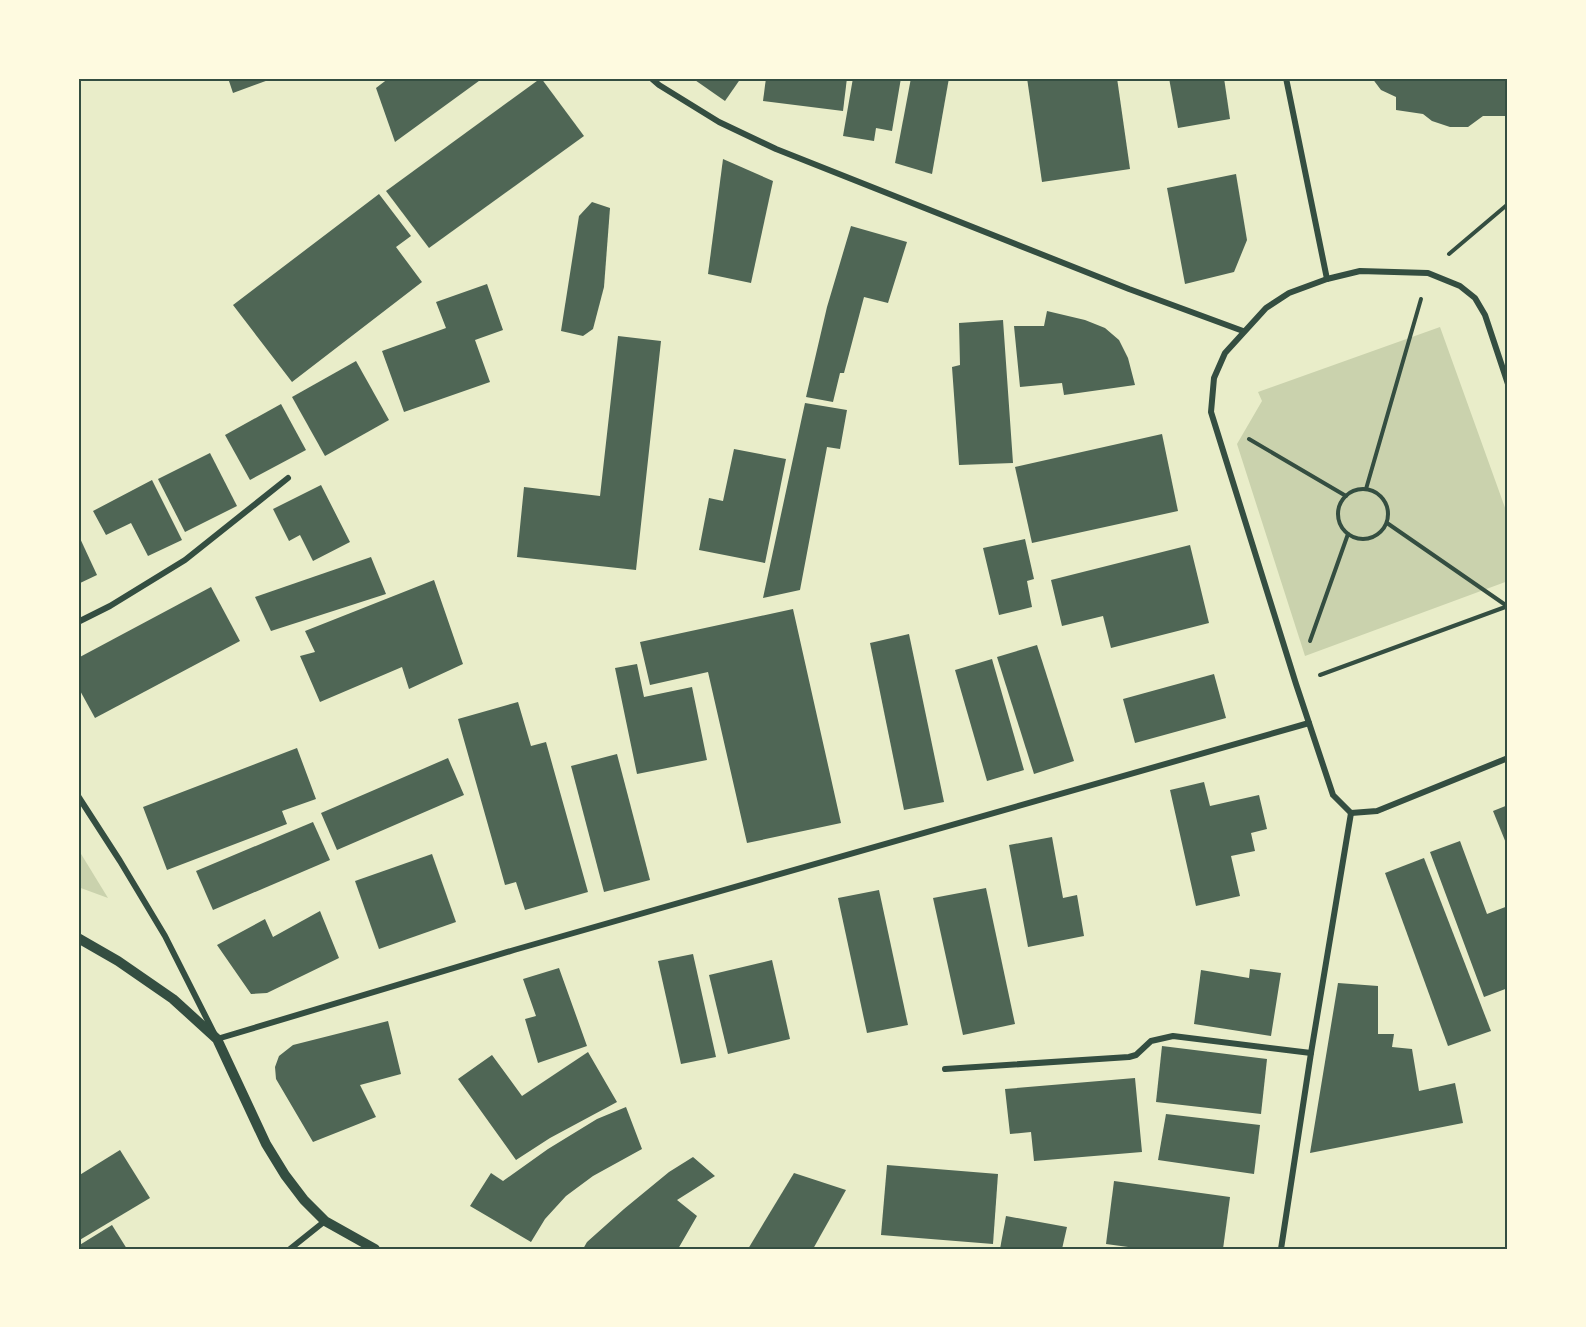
<svg xmlns="http://www.w3.org/2000/svg" width="1586" height="1327" font-family="Inter,sans-serif">
<rect width="100%" height="100%" fill="#e9edc9"/>
<g fill="#cad2ad">
<polygon points="1440,327 1508,516 1508,581 1305,656 1237,444 1262,401 1258,392"/>
<polygon points="78,849 108,898 78,887"/>
</g>
<g fill="#4f6655">
<polygon points="228,78 274,78 233,93"/>
<polygon points="389,78 483,78 395,142 376,88"/>
<polygon points="541,78 584,136 429,248 386,191"/>
<polygon points="692,78 741,78 725,101"/>
<polygon points="766,78 847,78 843,111 763,101"/>
<polygon points="853,78 901,78 892,131 876,128 874,141 843,136"/>
<polygon points="911,78 949,78 932,174 895,163"/>
<polygon points="1027,78 1117,78 1130,169 1042,182"/>
<polygon points="1169,78 1224,78 1230,119 1178,128"/>
<polygon points="1372,78 1508,78 1508,116 1483,116 1468,127 1450,127 1432,121 1423,114 1396,110 1396,97 1381,90"/>
<polygon points="723,159 773,181 751,283 708,274"/>
<polygon points="1236,174 1247,240 1234,272 1185,284 1167,188"/>
<polygon points="379,194 411,236 396,247 422,282 292,382 233,305"/>
<polygon points="592,202 610,208 604,287 593,329 583,336 561,331 579,216"/>
<polygon points="851,226 907,242 888,303 864,297 844,373 840,373 833,402 806,397 827,307"/>
<polygon points="487,284 503,330 475,340 490,382 404,412 382,351 446,328 436,302"/>
<polygon points="1047,311 1085,320 1105,328 1119,340 1128,358 1135,385 1064,395 1062,383 1020,387 1014,326 1044,326"/>
<polygon points="1003,320 1013,463 959,465 952,367 960,365 959,323"/>
<polygon points="618,336 661,341 636,570 517,557 524,487 600,496"/>
<polygon points="356,361 389,420 325,456 292,397"/>
<polygon points="805,403 847,410 840,449 827,447 800,590 763,598"/>
<polygon points="281,404 306,450 250,480 225,435"/>
<polygon points="1162,434 1178,511 1032,543 1015,467"/>
<polygon points="734,449 786,459 765,563 699,550 709,498 723,501"/>
<polygon points="210,453 237,506 185,532 158,479"/>
<polygon points="152,480 182,540 148,556 131,523 106,535 93,511"/>
<polygon points="321,485 350,542 313,561 300,535 289,541 273,509"/>
<polygon points="78,534 97,575 78,584"/>
<polygon points="1025,539 1034,579 1027,581 1032,607 999,615 983,548"/>
<polygon points="1190,545 1209,623 1111,648 1103,616 1062,626 1051,580"/>
<polygon points="371,557 386,594 271,631 255,597"/>
<polygon points="434,580 463,664 409,689 402,667 320,702 300,656 315,652 305,631"/>
<polygon points="211,587 240,641 95,718 78,687 78,658"/>
<polygon points="793,609 841,823 747,843 708,672 650,685 640,642"/>
<polygon points="909,634 944,802 904,810 870,643"/>
<polygon points="1037,645 1074,761 1034,774 997,657"/>
<polygon points="992,659 1024,770 987,781 955,670"/>
<polygon points="637,664 644,697 692,687 707,760 637,774 615,668"/>
<polygon points="1214,674 1226,718 1135,743 1123,699"/>
<polygon points="518,702 531,746 546,742 588,892 525,910 516,882 505,885 458,719"/>
<polygon points="297,748 316,799 282,811 287,824 167,870 143,807"/>
<polygon points="617,754 650,880 604,892 571,766"/>
<polygon points="448,758 464,795 337,850 321,813"/>
<polygon points="1204,782 1210,806 1259,795 1267,829 1251,833 1255,851 1231,856 1240,896 1196,906 1170,790"/>
<polygon points="1508,805 1508,848 1493,811"/>
<polygon points="313,822 330,860 213,910 196,871"/>
<polygon points="1052,837 1063,898 1077,895 1084,936 1028,947 1009,845"/>
<polygon points="1460,841 1487,914 1508,906 1508,988 1484,997 1430,852"/>
<polygon points="432,854 456,922 379,949 355,881"/>
<polygon points="1424,858 1491,1031 1448,1046 1385,873"/>
<polygon points="986,888 1015,1024 963,1035 933,898"/>
<polygon points="879,890 908,1025 867,1033 838,898"/>
<polygon points="320,911 339,958 267,993 251,994 217,945 265,919 273,937"/>
<polygon points="693,954 716,1057 681,1064 658,961"/>
<polygon points="772,960 790,1039 728,1054 709,975"/>
<polygon points="559,968 587,1046 538,1063 525,1019 536,1016 523,979"/>
<polygon points="1250,969 1281,973 1271,1036 1194,1024 1201,970 1249,978"/>
<polygon points="1338,983 1378,986 1378,1034 1394,1034 1392,1047 1412,1049 1419,1091 1455,1083 1463,1123 1310,1153"/>
<polygon points="388,1021 401,1074 360,1085 376,1117 313,1142 276,1079 275,1067 279,1056 293,1045"/>
<polygon points="1162,1046 1267,1059 1261,1114 1156,1102"/>
<polygon points="588,1052 617,1102 550,1138 516,1160 458,1079 492,1055 522,1096"/>
<polygon points="1135,1078 1142,1152 1034,1161 1031,1132 1010,1134 1005,1089"/>
<polygon points="626,1107 642,1149 593,1176 566,1196 545,1219 531,1242 470,1206 491,1173 503,1181 548,1149 597,1119"/>
<polygon points="1166,1114 1260,1125 1254,1174 1158,1160"/>
<polygon points="120,1150 150,1198 78,1241 78,1176"/>
<polygon points="693,1157 715,1176 677,1200 697,1216 678,1249 583,1249 587,1242 624,1209 669,1172"/>
<polygon points="887,1165 998,1174 993,1244 881,1235"/>
<polygon points="794,1173 846,1190 813,1249 748,1249"/>
<polygon points="1114,1181 1230,1197 1223,1249 1143,1249 1106,1244"/>
<polygon points="1006,1216 1067,1227 1062,1249 1000,1249"/>
<polygon points="112,1225 127,1249 78,1249 78,1246"/>
</g>
<g fill="none" stroke-linecap="round" stroke-linejoin="round">
<g stroke="#344e41" stroke-width="4">
<polyline points="1449,254 1508,204"/>
<polyline points="1249,439 1346,496"/>
<polyline points="1366,489 1421,299"/>
<circle cx="1363" cy="514" r="25"/>
<polyline points="1387,523 1507,606"/>
<polyline points="1310,641 1348,534"/>
<polyline points="1320,675 1508,606"/>
</g>
<g stroke="#344e41" stroke-width="6">
<polyline points="651,78 659,85 719,122 776,149 1129,289 1243,331"/>
<polyline points="1286,78 1327,279"/>
<polyline points="78,622 110,606 185,560 288,478"/>
<polyline points="78,796 120,861 165,936 217,1039 514,950 1309,723"/>
<polyline points="1351,813 1333,795 1296,684 1211,412 1214,378 1225,353 1266,308 1289,293 1327,279 1360,271 1428,273 1460,286 1475,298 1485,315 1508,384"/>
<polyline points="1351,813 1377,811 1508,758"/>
<polyline points="945,1069 1129,1057 1136,1055 1151,1041 1173,1036 1311,1053"/>
<polyline points="290,1249 325,1221"/>
<polyline points="1281,1249 1311,1053 1351,813"/>
</g>
<polyline stroke="#344e41" stroke-width="10" points="78,938 118,961 173,999 217,1039 266,1144 285,1175 304,1200 325,1221 375,1249"/>
</g>
<rect width="1586" height="1327" fill="none" stroke="#fefae0" stroke-width="159"/>
<rect x="80" y="80" width="1426" height="1168" fill="none" stroke="#344e41" stroke-width="2"/>
</svg>
